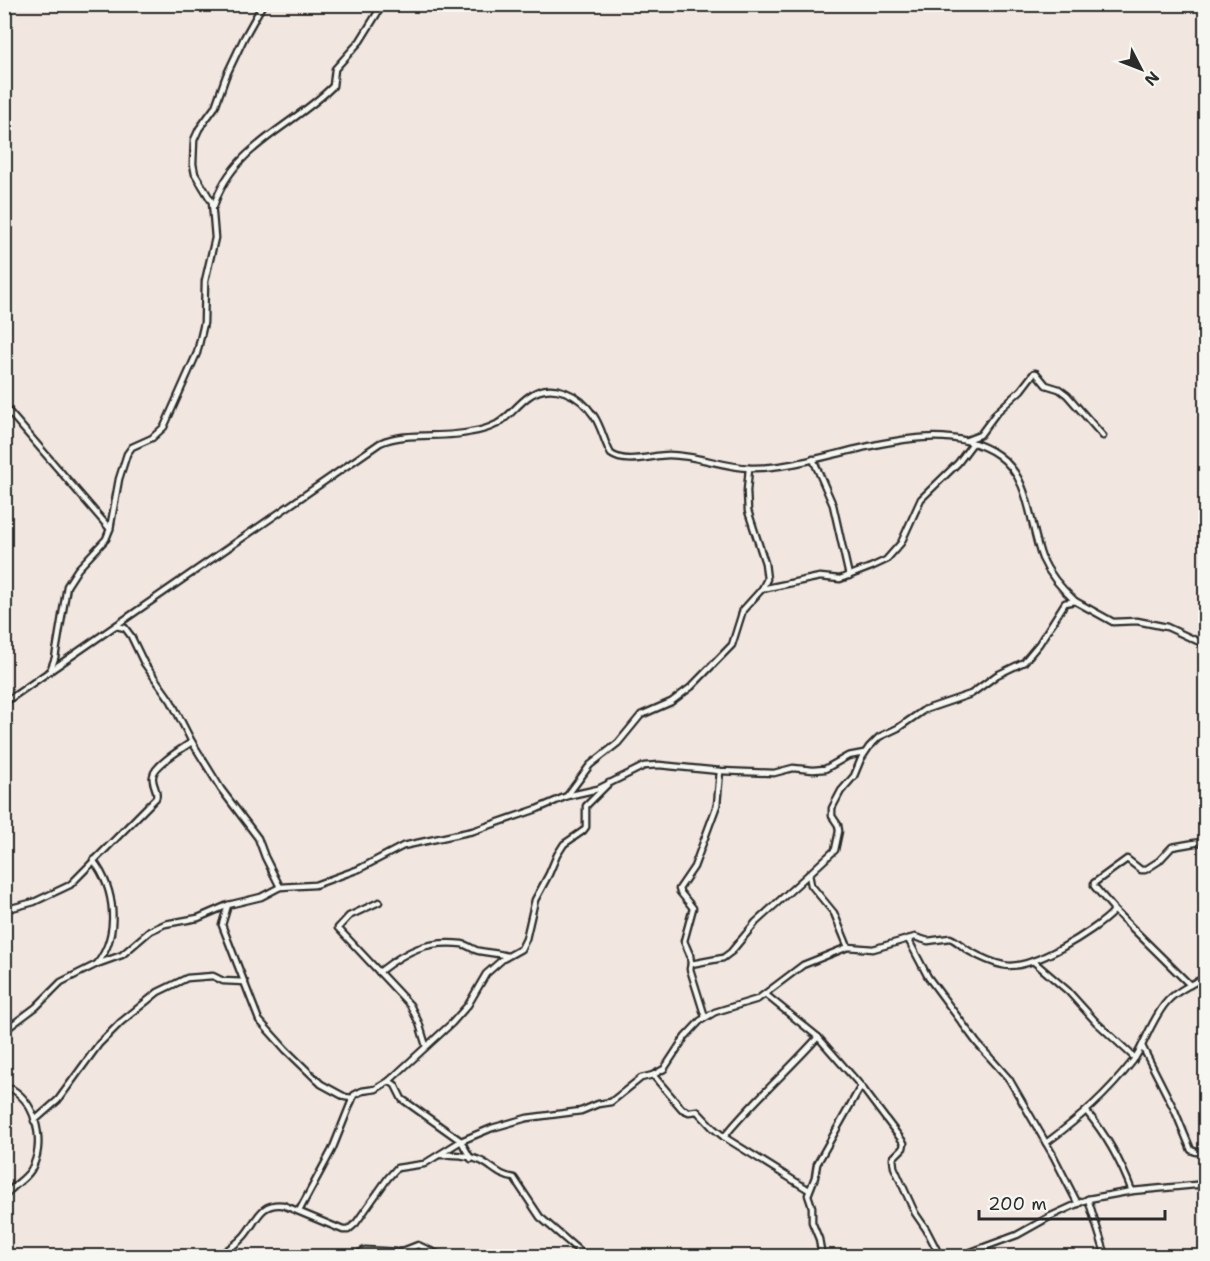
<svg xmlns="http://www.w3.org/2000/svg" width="1210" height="1261" font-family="'Shantell Sans',sans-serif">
<rect width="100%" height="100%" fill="#f1e6e0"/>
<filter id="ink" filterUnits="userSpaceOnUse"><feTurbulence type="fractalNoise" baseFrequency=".0167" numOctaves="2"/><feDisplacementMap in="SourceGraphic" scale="12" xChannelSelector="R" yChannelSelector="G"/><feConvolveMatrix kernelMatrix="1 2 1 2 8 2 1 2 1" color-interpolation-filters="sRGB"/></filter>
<g filter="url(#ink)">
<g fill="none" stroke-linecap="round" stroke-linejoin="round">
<g stroke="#2b2b2b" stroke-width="9">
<g id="minor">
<path d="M 214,206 C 231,147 294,126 333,86 L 335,69 L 360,41 L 383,4"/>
<polyline points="4,406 110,529"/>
<polyline points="967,440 980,435 997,412 1021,390 1034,373 1036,373 1046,385 1059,389 1067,395 1103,436"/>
<polyline points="813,459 833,505 849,576"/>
<polyline points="762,589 820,577 840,579 871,567 886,560 901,543 921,499 958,463 973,443"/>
<polyline points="116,626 125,628 131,636 144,663 171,701 192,742 221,789 258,838 265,857 280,887"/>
<path d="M 50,671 L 380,443 C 406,431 443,439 471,432 C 479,431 489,428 497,424 C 509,417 517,405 528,397 C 552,379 580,395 594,416 C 602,428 604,442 611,454 C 626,465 652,455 669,455 C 696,455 723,467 750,468 C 824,470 930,408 998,455 C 1031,478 1029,524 1042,558 C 1049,574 1062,589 1075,601"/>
<polyline points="4,703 50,671 55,658 67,586 78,569 106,539 110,529 119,479 127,454 132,447 152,438 164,427 197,353 204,323 205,281 215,238 212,202 195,174 193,164 194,140 199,129 215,107 226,76 244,38 263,4"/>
<polyline points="567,796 598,789 644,766 659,765 720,771 774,773 793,768 813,770 825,769 848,756 864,753"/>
<path d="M 93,860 C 116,890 120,934 97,964"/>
<polyline points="379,902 349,916 338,928 410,1005 419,1023 426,1046"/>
<polyline points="228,905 222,925 259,1020 286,1050 321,1084 345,1097 352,1098"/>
<path d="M 4,910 L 34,902 L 70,885 L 156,798 C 159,790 151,784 153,776 C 154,765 183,748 192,742"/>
<polyline points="1114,910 1190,985"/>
<polyline points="908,939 928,977 977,1043 1009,1079 1053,1155 1078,1204"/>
<polyline points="848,947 834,913 811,885 809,874 835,850 839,831 838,825 832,816 832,808 841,791 854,776 861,759 869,747 879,737 898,728 924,710 971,694 997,675 1024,662 1039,644 1065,603 1075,601 1113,622 1137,621 1167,627 1206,645"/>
<polyline points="1033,961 1068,991 1096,1022 1135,1058"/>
<polyline points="691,964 690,955 684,941 693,908 680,892 679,889 694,867 717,805 720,771"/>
<path d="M 379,972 C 406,951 427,940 462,944 C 468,945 473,950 479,951 C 489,953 498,953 507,956"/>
<polyline points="765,994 818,1037 861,1086 904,1143 903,1148 893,1158 894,1167 915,1213 926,1229 940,1256"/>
<polyline points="705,1017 690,969 691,964 723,958 731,952 756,922 809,874"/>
<polyline points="4,1031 36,1007 61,982 97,964 122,955 150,931 165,924 198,918 228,905 261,897 280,887 315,885 359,869 403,846 473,831 537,809 567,796 590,765 618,743 641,715 671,702 691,687 732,645 743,610 762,589 767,579 765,563 748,511 747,491 749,468"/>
<polyline points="1142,1046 1175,1111 1191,1150 1196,1152 1206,1151"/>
<polyline points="653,1075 682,1109 689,1112 697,1111 713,1128 724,1137 809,1190"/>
<polyline points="389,1081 395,1085 402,1099 461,1141 471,1159"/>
<path d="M 4,1090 L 12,1089 C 38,1105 45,1145 31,1170 C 24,1181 11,1186 4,1198"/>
<path d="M 1087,1112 C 1107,1136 1121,1162 1132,1191"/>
<polyline points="34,1121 58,1100 99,1044 121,1022 158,992 187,978 213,976 223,981 245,982"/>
<path d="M 724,1137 C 753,1101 788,1071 818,1037"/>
<path d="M 1046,1143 C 1081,1117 1106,1095 1133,1061 C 1139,1053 1142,1045 1146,1037 C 1163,1001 1169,994 1206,977"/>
<path d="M 441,1155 C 456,1154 475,1156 488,1165 C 498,1172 502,1176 514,1178 L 540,1217 L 585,1256"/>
<polyline points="1088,1199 1106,1256"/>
<polyline points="299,1211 332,1150 354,1095 362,1091 376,1089 389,1081 452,1023 468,1005 486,974 503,959 521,949 526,939 535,900 549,874 557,855 564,844 583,831 586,827 586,806 609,783"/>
<path d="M 217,1256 C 226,1251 237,1244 244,1236 C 257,1221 260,1202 283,1205 L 343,1230 L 348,1230 L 356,1223 L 388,1178 L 397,1168 L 424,1164 L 461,1141 L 492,1128 L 527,1118 L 581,1111 L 598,1104 L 611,1102 L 641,1078 L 653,1075 L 664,1069 L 685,1037 L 700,1021 L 715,1012 L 758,999 L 803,965 L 848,947 L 873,949 L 915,937 L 928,941 L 950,938 C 958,941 962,947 969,951 C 978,956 993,963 1003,965 C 1029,972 1095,931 1113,912 L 1113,908 L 1094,886 L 1094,883 L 1127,859 L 1141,870 L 1145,870 L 1159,861 L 1172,847 L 1206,841"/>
<polyline points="353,1256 365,1250 400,1252 418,1245 442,1256"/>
<polyline points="822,1256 819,1239 812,1222 812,1207 808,1195 815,1177 817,1164 861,1086"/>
<polyline points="960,1256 1017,1235 1051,1216 1088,1199 1132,1191 1206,1184"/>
</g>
</g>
<use href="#minor" stroke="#f6f6f2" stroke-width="4.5"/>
</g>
</g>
<rect width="1210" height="1261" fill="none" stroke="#f6f6f2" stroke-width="24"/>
<rect x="12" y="12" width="1186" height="1237" fill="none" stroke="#2b2b2b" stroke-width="2" filter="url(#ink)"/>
<g transform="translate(1141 69) rotate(132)" stroke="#f6f6f2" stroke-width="4.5" paint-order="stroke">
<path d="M0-4.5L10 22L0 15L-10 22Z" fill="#2b2b2b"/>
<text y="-9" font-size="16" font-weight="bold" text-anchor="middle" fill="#2b2b2b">N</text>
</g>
<path d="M979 1210v9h186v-9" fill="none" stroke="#2b2b2b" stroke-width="3"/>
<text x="988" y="1210" font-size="18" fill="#2b2b2b" stroke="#f6f6f2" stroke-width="4.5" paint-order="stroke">200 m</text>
</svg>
